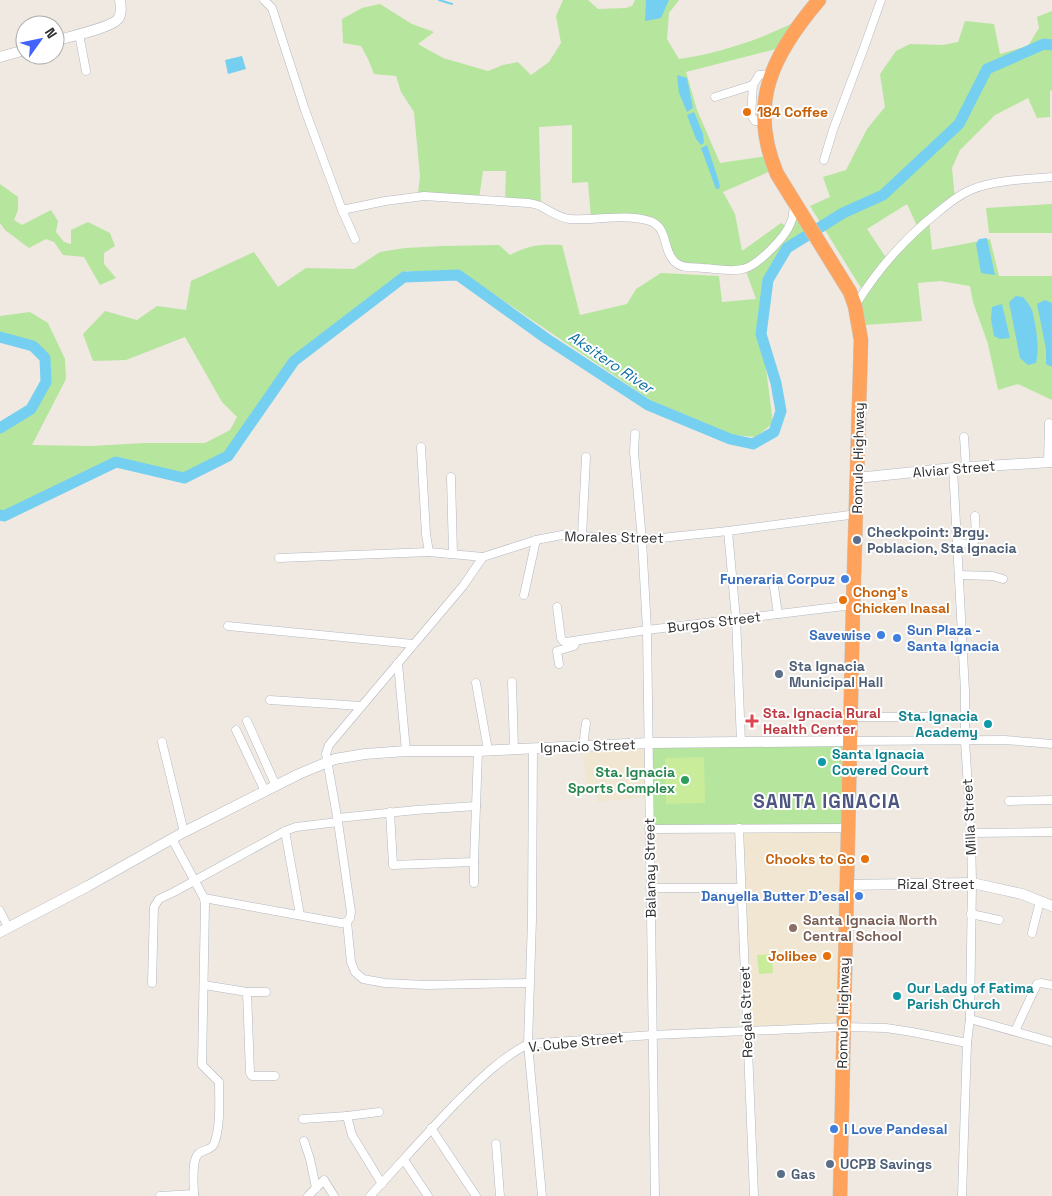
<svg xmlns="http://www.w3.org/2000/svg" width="1052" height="1196" font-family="'Space Grotesk',sans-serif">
<rect width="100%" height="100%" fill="#efe9e1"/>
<g fill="#f0e6d1">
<polygon points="649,743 649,797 597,802 595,785 586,785 583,746"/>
<polygon points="843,830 839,1024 749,1028 742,832"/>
</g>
<g fill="#b6e59e" fill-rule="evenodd">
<path d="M 563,0 L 588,0 L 598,9 L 626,8 L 632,6 L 635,0 L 679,0 L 669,13 L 667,39 L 679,59 C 718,53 756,41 791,24 L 794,32 L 780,48 L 686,72 L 697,110 L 720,163 L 767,156 L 773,170 L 723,192 L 735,214 L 742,251 L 781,223 L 789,228 L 796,219 L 806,234 L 787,248 L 768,280 L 761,330 L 773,423 L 756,437 L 733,435 L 652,401 L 461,272 L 406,271 L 292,357 L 245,424 L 228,456 L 184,478 L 116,462 L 4,516 L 0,515 L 0,428 L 31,409 L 46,382 L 44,358 L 33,346 L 0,337 L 0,316 L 30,312 L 48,323 L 65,359 L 66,379 L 32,445 L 91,446 L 144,443 L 205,443 L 230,430 L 237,417 L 222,402 L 185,337 L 126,360 L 93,361 L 83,334 L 105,311 L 137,320 L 157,306 L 186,310 L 191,281 L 254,252 L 278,287 L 306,268 L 354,269 L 380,252 L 405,248 L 443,246 L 499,245 L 510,255 C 529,245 540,244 562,245 L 580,315 L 627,304 L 636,289 L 661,273 L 719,276 L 722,302 L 756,299 L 747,274 L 754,264 L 744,269 L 676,263 L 663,233 L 650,221 L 591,218 L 588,182 L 572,183 L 572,125 L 539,127 L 541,206 L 505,201 L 506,171 L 483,171 L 479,199 L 418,194 L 420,176 L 414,112 L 401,92 L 396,76 L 374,74 L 368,59 L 361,46 L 343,43 L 342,19 L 362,8 L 380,4 L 412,24 L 434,32 L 418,44 L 443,58 L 488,71 L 503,65 L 518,62 L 531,75 L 549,62 L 561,43 L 556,16 Z"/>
<path d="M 1052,11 L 1052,90 L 1050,91 L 1050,117 L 1037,118 L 1028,98 L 995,115 L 960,150 L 952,168 L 955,199 L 929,219 L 932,250 L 990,239 L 999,276 L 1052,276 L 1052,400 L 1018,384 L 998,390 L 988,344 L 973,302 L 970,286 L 940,281 L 918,283 L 922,321 L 865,325 L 860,299 L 871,279 L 861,288 L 810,206 L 830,197 L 823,177 L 846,170 L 867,129 L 885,107 L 880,74 L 896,51 L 910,44 L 943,45 L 958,42 L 965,21 L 994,24 L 1000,54 L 1028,46 L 1039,28 L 1037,17 ZM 907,204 L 918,228 L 887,259 L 867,229 Z"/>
<polygon points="0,184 18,197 18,210 14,220 22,225 51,210 58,221 56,232 64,242 71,244 71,230 88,222 110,233 115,246 104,253 104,264 116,278 100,285 84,257 63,255 54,242 46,239 29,248 5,230 0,223"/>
<polygon points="1052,204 1052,233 989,233 986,208"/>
<polygon points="850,741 848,826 650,828 649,744"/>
</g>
<g fill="#c9ec9a">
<polygon points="704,757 705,803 666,804 665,758"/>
<polygon points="772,954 773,973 759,974 757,955"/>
</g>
<g fill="#75cff0">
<polygon points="646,0 669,0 661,18 645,21"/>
<polygon points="242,56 246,69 228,74 225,60"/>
<polygon points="677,75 687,78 693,108 687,112 679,93"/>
<polygon points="694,112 703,134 704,143 701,145 696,139 687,115"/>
<polygon points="707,145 719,182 720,188 716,189 701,148"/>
<polygon points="987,238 995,275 981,273 976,244 979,239"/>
<path d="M 1016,296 L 1023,297 C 1026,301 1030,305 1032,310 C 1036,326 1040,348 1036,363 L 1028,365 L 1020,358 L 1009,302 Z"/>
<polygon points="1045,300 1052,303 1052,367 1046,364 1046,349 1037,304"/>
<polygon points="1002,304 1010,338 1000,339 994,336 991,319 992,307"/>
</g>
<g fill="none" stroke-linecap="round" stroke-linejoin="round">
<polyline stroke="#75cff0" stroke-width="2" points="439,0 452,4"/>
<g stroke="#75cff0" stroke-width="11">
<polyline points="0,337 33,346 45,358 46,382 31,409 0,428"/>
<polyline points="0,515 4,516 116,462 184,478 228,456 294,361 404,277 458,275 547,339 648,405 730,439 753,444 774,432 781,411 776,383 761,334 768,280 787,248 843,213 883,195 959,124 987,69 1044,44 1052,45"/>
</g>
<g stroke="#b4b7c1" stroke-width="9">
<g id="street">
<path d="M 264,0 L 272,8 L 305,110 L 342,210 L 385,201 L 424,196 L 528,203 C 533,204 538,204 542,207 C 552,212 559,218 570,219 C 596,221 625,213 650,221 C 669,228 662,250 675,262 C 682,269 695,267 704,268 C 717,269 731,272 743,269 C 757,266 786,237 791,222 C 794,216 793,210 794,203"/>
<polyline points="79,34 86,71"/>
<polyline points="715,97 753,85"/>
<polyline points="764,122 755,121 751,115 753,85 759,75 771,74"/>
<polyline points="824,160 833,130 865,45 881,0"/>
<polyline points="342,210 355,239"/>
<path d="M 855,306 C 878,268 904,239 938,212 C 949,203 960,194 973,189 C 995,180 1028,179 1052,177"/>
<polyline points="635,434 634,452 642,540 647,630 655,1196"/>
<polyline points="964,437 966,468"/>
<polyline points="421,447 426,534 429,552 483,557"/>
<polyline points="1048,462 1049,423"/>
<polyline points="953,468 965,691 965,741 971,833 972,883 970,1019 967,1043 962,1196"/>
<polyline points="451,477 453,553"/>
<polyline points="728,531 736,619 741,742"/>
<polyline points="582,536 586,457"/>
<path d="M 957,543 C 964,543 972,546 976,539 L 975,516"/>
<polyline points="279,558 429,552"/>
<polyline points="959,575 993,576 1003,579"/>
<polyline points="774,587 778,614"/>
<polyline points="524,595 536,540"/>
<polyline points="557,607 561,638 563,641 566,642 647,630 853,605"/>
<polyline points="228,626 413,644"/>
<polyline points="398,663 406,751"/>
<polyline points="559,664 557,651 574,646 576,641"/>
<polyline points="512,682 514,749"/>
<polyline points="476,683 488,750"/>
<polyline points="270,700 361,706"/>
<polyline points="851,717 939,717"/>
<polyline points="247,721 276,786"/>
<polyline points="236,730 265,791"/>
<polyline points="850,741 1005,740 1052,744"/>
<polyline points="162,742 184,832"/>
<polyline points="583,746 586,723"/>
<polyline points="533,748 532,919 528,1044 542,1196"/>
<polyline points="1009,801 1052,800"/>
<polyline points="390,812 393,865 474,862 474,883"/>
<polyline points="338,818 416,810 476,806"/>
<polyline points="739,828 754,1196"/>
<polyline points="649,829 849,828"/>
<polyline points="285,831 300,915"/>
<polyline points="971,833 1052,832"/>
<path d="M 172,839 L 204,898 L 205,904 L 202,1065 L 219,1082 C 219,1101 221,1126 214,1144 C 211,1151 203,1149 198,1154 C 191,1162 194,1186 194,1196"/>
<polyline points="474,862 478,751"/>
<polyline points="650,888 741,888"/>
<polyline points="204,898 341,923 347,922"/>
<polyline points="0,911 8,927"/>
<polyline points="971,914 999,920"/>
<polyline points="1032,933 1040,901"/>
<polyline points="152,983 154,907 159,899 174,892 285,831 296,827 338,822"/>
<polyline points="529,983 426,985 385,983 363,979 355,972 351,962 347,922 350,918 351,912 338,822 326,754 329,745 463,586 483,557 536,540 562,535 642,540 728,531 857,514"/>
<polyline points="204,985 247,992"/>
<polyline points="266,992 247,992 250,1073 252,1076 275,1076"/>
<polyline points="970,1019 1052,1042"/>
<polyline points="1015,1031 1037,984 1041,983 1052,985"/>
<polyline points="347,1116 379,1112"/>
<polyline points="303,1119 347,1116 352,1135 382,1184"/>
<polyline points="431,1128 476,1196"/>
<polyline points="304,1141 310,1159 316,1188"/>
<polyline points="496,1144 500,1196"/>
<polyline points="404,1160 428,1196"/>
<polyline points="160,1196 194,1194"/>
<polyline points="308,1196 324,1180 334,1196"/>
<path d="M 370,1196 C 398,1166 425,1135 454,1105 C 477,1082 499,1059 528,1044 L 652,1035 L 843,1027 L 886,1028 L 912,1032 L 967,1043"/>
</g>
</g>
<g stroke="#b4b7c1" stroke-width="11">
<g id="secondary">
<path d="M 55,41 C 67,37 111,28 118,19 C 122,14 121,6 120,0"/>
<polyline points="0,57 25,50"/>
<polyline points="857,478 953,468 1052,462"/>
<polyline points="847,885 972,883 1022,894 1052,906"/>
<polyline points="0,932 88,886 184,832 299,774 335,759 365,754 406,751 478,751 649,743 850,741"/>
</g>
</g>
<g stroke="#c9c9c9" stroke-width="15">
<path id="highway" d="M 819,0 C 773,54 747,103 777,174 L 850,292 L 855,306 L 861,340 C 859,429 855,518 853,607 C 849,803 844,999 840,1196"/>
</g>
<use href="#street" stroke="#fff" stroke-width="8"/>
<use href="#secondary" stroke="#fff" stroke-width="10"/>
<use href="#highway" stroke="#ffa35c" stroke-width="14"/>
</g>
<g fill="#e8710a" stroke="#fff" stroke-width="2">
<circle cx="747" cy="112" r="5"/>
<circle cx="843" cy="600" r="5"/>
<circle cx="865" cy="859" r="5"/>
<circle cx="827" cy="956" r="5"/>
</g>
<g fill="#5c6f8a" stroke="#fff" stroke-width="2">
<circle cx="857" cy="540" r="5"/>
<circle cx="779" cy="674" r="5"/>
<circle cx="830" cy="1164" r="5"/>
<circle cx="781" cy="1174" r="5"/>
</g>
<g fill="#3f7fe0" stroke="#fff" stroke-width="2">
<circle cx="845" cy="579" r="5"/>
<circle cx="881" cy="635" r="5"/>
<circle cx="897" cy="638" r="5"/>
<circle cx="859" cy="896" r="5"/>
<circle cx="834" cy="1129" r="5"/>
</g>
<path fill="#e0444e" stroke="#fff" stroke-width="2" d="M749.5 713.5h5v5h5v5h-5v5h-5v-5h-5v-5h5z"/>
<g fill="#0f9aa8" stroke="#fff" stroke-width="2">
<circle cx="988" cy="724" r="5"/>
<circle cx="822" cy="762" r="5"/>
<circle cx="897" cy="996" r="5"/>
</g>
<circle fill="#2e9e5b" stroke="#fff" stroke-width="2" cx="685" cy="780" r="5"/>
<circle fill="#8d6e63" stroke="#fff" stroke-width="2" cx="793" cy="928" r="5"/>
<g text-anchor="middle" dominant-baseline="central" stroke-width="4" stroke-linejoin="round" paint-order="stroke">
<g font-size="14" font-weight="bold" fill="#c56008" stroke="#fff" text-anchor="start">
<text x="757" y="112">184 Coffee</text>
<text x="853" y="592">Chong's<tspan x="853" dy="16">Chicken Inasal</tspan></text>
<text x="855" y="859" text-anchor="end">Chooks to Go</text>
<text x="817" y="956" text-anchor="end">Jolibee</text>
</g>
<g font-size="14" fill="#2e2e2e" stroke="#fff">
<text transform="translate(858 458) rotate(-89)">Romulo Highway</text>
<text transform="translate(954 469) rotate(-5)">Alviar Street</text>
<text transform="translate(614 537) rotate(1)">Morales Street</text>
<text transform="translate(714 622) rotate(-7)">Burgos Street</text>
<text transform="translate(588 746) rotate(-2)">Ignacio Street</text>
<text transform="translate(969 817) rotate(-93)">Milla Street</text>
<text transform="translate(650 868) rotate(-91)">Balanay Street</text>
<text x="936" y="884">Rizal Street</text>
<text transform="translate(746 1012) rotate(-92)">Regala Street</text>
<text transform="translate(843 1013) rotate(-89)">Romulo Highway</text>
<text transform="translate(576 1042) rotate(-6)">V. Cube Street</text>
</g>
<g font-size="14" font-weight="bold" fill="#4e5e75" stroke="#fff" text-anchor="start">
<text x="867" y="532">Checkpoint: Brgy.<tspan x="867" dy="16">Poblacion, Sta Ignacia</tspan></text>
<text x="789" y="666">Sta Ignacia<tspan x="789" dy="16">Municipal Hall</tspan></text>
<text x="840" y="1164">UCPB Savings</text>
<text x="791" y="1174">Gas</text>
</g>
<g font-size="14" font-weight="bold" fill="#366cbe" stroke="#fff" text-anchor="end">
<text x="835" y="579">Funeraria Corpuz</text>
<text x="907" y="630" text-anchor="start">Sun Plaza -<tspan x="907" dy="16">Santa Ignacia</tspan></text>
<text x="871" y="635">Savewise</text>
<text x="849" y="896">Danyella Butter D'esal</text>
<text x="844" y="1129" text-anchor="start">I Love Pandesal</text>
</g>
<g font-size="14" font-weight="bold" fill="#be3a42" stroke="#fff" text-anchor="start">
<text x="763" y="713">Sta. Ignacia Rural<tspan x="763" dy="16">Health Center</tspan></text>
</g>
<g font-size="14" font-weight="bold" fill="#0d838f" stroke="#fff" text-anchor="start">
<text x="978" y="716" text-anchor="end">Sta. Ignacia<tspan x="978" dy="16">Academy</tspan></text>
<text x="832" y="754">Santa Ignacia<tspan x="832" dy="16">Covered Court</tspan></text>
<text x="907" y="988">Our Lady of Fatima<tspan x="907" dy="16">Parish Church</tspan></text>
</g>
<g font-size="14" font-weight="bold" fill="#27864d" stroke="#fff" text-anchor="end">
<text x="675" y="772">Sta. Ignacia<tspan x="675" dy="16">Sports Complex</tspan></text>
</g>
<g font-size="14" font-weight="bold" fill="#785e54" stroke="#fff" text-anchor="start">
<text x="803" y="920">Santa Ignacia North<tspan x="803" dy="16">Central School</tspan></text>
</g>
<g font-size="15" font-style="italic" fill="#0d6fa3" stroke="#fff">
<text transform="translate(611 362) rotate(34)">Aksitero River</text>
</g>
<g font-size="19" font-weight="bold" letter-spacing="1" fill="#4d5680" stroke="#fff">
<text x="827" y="801">SANTA IGNACIA</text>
</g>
</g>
<g transform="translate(40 40) rotate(57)"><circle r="24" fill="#ffffff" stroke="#ababab"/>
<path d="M0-4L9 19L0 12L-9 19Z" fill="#4264fb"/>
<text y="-8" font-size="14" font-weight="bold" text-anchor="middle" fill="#2e2e2e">N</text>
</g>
</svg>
